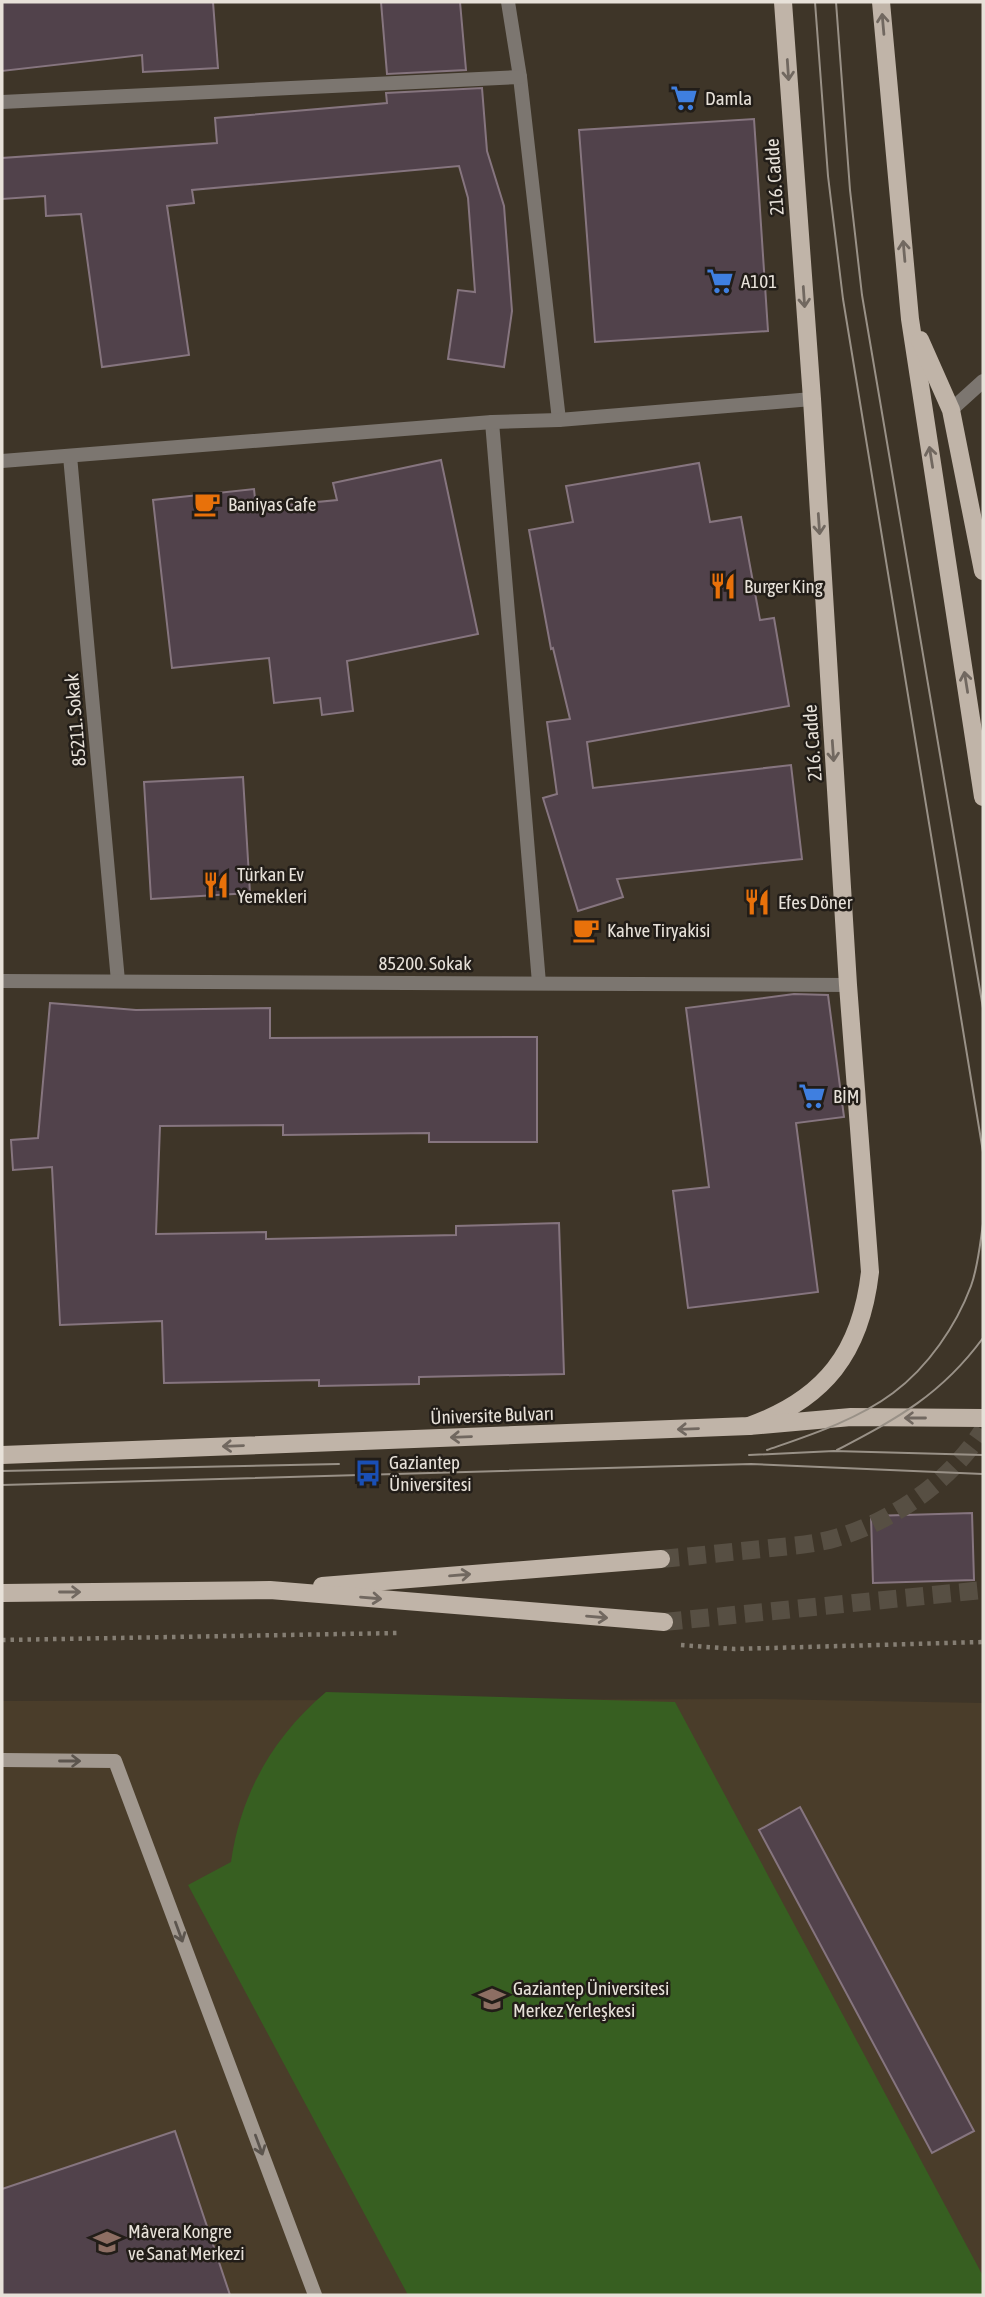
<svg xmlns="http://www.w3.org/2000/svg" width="985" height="2297" font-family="'Asap Condensed',sans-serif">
<rect width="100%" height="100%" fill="#3e3528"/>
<polygon fill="#4a3d2a" points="761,1699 983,1703 983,2295 2,2295 2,1701"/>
<path fill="#375f21" d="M 326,1692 L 675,1702 L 983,2276 L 983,2295 L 408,2295 L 188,1885 L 231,1862 C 241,1793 273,1737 326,1692 Z"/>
<g fill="#51424b" stroke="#86757f" stroke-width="2">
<polygon points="2,2 213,2 218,68 143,72 142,55 2,71"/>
<polygon points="381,2 460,2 466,70 387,74"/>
<polygon points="482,88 487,151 504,206 512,311 504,367 448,359 458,290 475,292 468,198 459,166 192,190 194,203 167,206 189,355 102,367 81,214 46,216 45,196 2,199 2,158 217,143 215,118 387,103 386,93"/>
<polygon points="754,119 768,331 595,342 579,130"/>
<polygon points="441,460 478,634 347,661 353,711 322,715 320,698 274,703 269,658 172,668 153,500 254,489 256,508 337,500 333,483"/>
<polygon points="699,463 710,522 741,517 760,620 774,618 789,706 587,742 593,788 791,765 802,859 617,879 623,897 578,911 543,798 557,794 547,722 570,719 553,648 551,649 529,530 573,522 566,486"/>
<polygon points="243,777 250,893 151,899 144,782"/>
<polygon points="794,994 828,995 844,1117 796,1123 818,1292 688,1308 673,1191 709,1187 686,1008"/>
<polygon points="50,1003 136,1010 270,1008 270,1038 537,1037 537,1142 429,1142 429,1133 283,1135 283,1125 160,1126 156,1234 266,1232 266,1239 456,1235 456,1226 559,1223 564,1374 419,1377 419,1384 319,1386 319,1380 164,1383 162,1321 60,1325 52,1167 13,1170 11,1140 38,1138"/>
<polygon points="972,1513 974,1580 873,1583 871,1516"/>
<polygon points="800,1807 974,2131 932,2153 759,1830"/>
<polygon points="175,2131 230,2295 2,2295 2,2189"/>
</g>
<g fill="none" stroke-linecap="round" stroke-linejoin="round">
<g stroke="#574f43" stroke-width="18" stroke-dasharray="18 9" stroke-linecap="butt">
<path d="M 661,1559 C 695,1556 729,1552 762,1549 C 787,1546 812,1545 836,1538 C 895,1520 949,1482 983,1430"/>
<polyline points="664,1622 983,1590"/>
</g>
<g stroke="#857e73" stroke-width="4.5" stroke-dasharray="3.5 5" stroke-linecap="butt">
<polyline points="2,1640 400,1633"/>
<polyline points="681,1645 735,1649 983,1642"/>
</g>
<g stroke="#7c7670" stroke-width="14">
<polyline points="508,2 520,77 559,420"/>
<polyline points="2,102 520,77"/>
<polyline points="951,410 983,381"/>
<polyline points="492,422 539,983"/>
<polyline points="70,456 118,981"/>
<polyline points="2,461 492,422 559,420 812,399"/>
<polyline points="2,981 848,985"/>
</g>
<polyline stroke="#a29990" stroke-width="14" points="2,1760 115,1761 315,2295"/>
<g stroke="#c0b4a8" stroke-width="18">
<polyline points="881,2 910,319 983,797"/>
<polyline points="920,340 951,410 983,571"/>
<path d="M 749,1426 C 825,1399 861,1352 870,1272 L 848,985 L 812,399 L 783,2"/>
<polyline points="2,1455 749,1426 851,1417 983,1418"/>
<polyline points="322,1586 661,1559"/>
<polyline points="2,1593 270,1590 664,1622"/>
</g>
<g stroke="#999187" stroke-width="2">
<polyline points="815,2 828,176 843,299 983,1152"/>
<polyline points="836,2 850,190 862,295 983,1008"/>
<path d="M 767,1450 C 810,1435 857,1420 893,1393 C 928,1367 956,1326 971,1286 C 978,1267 980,1244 983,1224"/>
<path d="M 837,1450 C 898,1418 941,1395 983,1338"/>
<polyline points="749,1455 834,1451 983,1455"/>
<polyline points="2,1471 339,1464"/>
<polyline points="2,1485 751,1464 983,1474"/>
</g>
</g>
<defs><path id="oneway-shaft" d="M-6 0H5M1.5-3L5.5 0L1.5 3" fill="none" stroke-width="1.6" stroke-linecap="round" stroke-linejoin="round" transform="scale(1.75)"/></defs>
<g stroke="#716860">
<use href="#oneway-shaft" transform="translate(883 24) rotate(-95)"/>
<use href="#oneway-shaft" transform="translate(788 70) rotate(86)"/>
<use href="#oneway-shaft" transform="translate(904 251) rotate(-95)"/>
<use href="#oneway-shaft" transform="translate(804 297) rotate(86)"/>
<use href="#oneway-shaft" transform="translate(931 457) rotate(-99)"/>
<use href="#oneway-shaft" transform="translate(819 524) rotate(86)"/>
<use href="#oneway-shaft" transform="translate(966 682) rotate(-99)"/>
<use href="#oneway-shaft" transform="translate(833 751) rotate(86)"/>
<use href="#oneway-shaft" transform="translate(915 1418) rotate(-180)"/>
<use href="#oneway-shaft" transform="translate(688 1429) rotate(178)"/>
<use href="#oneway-shaft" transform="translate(461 1437) rotate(178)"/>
<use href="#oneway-shaft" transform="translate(233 1446) rotate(178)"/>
<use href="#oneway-shaft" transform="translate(460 1575) rotate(-5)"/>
<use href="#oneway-shaft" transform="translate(70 1592)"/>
<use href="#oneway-shaft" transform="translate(371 1598) rotate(5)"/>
<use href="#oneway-shaft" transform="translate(597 1617) rotate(5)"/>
</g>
<g stroke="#5c554e">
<use href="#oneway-shaft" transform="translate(70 1761)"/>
<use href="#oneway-shaft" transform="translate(179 1932) rotate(70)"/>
<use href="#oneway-shaft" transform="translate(259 2145) rotate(70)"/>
</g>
<defs>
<g id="supermarket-bare" transform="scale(2.1)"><path d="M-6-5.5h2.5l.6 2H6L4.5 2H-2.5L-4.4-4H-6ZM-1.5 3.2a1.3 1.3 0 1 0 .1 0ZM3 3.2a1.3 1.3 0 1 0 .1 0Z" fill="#3f7fe0" stroke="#221d18" stroke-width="2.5" paint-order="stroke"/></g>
<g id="cafe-bare" transform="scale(2.1)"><path d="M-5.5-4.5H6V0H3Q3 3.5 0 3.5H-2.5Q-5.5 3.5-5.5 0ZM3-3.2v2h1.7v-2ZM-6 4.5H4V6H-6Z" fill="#e8710a" stroke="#221d18" stroke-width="2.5" paint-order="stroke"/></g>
<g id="restaurant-bare" transform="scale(2.1)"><path d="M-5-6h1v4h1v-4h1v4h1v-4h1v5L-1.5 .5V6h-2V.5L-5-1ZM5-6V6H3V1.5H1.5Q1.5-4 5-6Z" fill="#e8710a" stroke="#221d18" stroke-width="2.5" paint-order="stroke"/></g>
<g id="bus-bare" transform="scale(2.1)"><path d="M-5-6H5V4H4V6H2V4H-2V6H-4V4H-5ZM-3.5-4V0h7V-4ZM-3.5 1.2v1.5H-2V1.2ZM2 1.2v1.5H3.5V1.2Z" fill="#1a4fb4" stroke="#221d18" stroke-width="2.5" paint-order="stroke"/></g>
<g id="university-bare" transform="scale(2.1)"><path d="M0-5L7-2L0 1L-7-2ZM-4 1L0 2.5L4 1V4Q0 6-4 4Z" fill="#8d6e63" stroke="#221d18" stroke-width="2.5" paint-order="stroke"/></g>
</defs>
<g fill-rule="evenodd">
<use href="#supermarket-bare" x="684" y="98"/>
<use href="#supermarket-bare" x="720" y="281"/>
<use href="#cafe-bare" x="207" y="504"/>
<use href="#restaurant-bare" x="723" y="586"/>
<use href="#restaurant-bare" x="216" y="885"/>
<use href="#restaurant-bare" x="757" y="902"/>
<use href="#cafe-bare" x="586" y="930"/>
<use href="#supermarket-bare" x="812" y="1096"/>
<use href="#bus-bare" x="368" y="1473"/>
<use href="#university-bare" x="492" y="1999"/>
<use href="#university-bare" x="107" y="2242"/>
</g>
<g text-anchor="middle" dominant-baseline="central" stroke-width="5" stroke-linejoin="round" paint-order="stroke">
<g font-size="19" fill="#e7e1d9" stroke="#221d18" text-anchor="start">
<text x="705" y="98">Damla</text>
<text x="741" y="281">A101</text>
<text x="228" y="504">Baniyas Cafe</text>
<text x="744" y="586">Burger King</text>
<text x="237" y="874">Türkan Ev<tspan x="237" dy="22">Yemekleri</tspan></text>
<text x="778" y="902">Efes Döner</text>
<text x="607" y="930">Kahve Tiryakisi</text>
<text x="833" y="1096">BİM</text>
<text x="389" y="1462">Gaziantep<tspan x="389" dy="22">Üniversitesi</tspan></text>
<text x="513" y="1988">Gaziantep Üniversitesi<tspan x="513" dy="22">Merkez Yerleşkesi</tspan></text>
<text x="128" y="2231">Mâvera Kongre<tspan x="128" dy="22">ve Sanat Merkezi</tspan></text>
</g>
<g font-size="19" fill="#e7e1d9" stroke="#221d18">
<text transform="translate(774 177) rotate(-94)">216. Cadde</text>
<text transform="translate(75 720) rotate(-95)">85211. Sokak</text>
<text transform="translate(812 743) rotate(-94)">216. Cadde</text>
<text x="425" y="963">85200. Sokak</text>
<text transform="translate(492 1415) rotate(-2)">Üniversite Bulvarı</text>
</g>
</g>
<rect width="985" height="2297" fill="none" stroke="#e7e1d9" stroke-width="7"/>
</svg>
